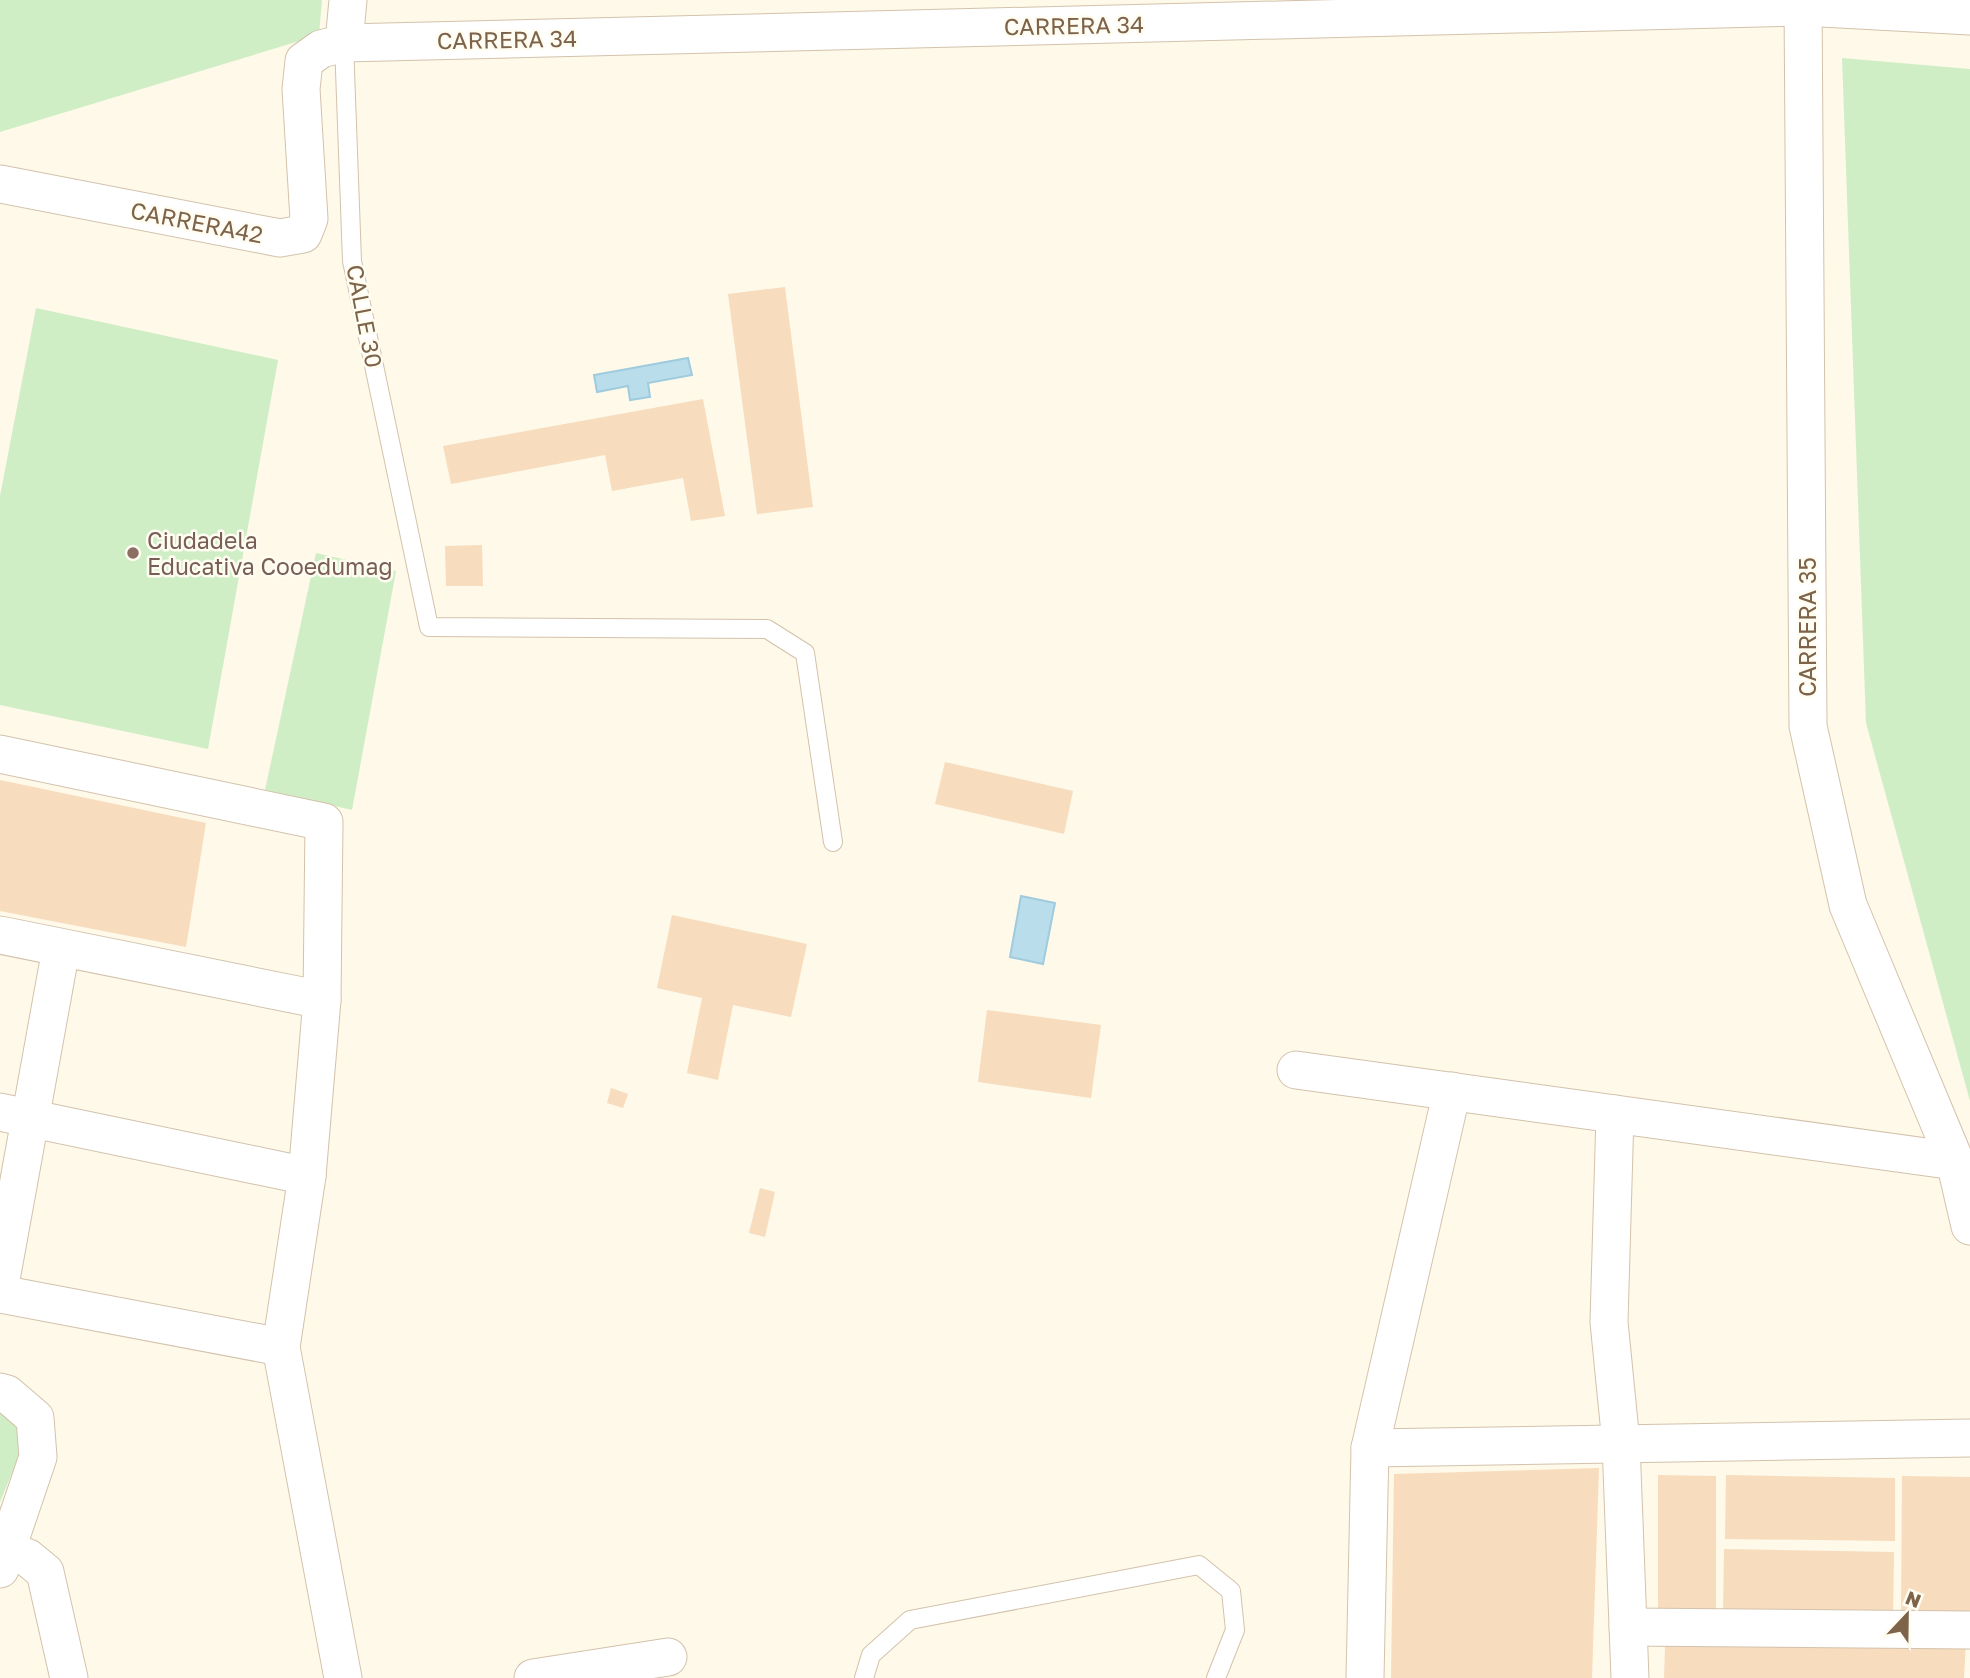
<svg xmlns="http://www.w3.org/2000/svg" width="1970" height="1678" font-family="'Golos Text',sans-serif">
<rect width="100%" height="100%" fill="#fef9e9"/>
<g fill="#d0eec5">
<polygon points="0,0 322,0 319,35 0,132"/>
<polygon points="1842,58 1970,69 1970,1101 1866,723"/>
<polygon points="36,308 278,360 208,749 0,705 0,496"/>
<polygon points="316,553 396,571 352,810 265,790"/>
<polygon points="0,1409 19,1423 24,1444 0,1502"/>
</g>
<g fill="#baddeb" stroke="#9fcbde" stroke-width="2">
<polygon points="688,358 692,375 648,383 650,397 630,400 628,386 597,392 594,375"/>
<polygon points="1021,896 1055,903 1043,964 1010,957"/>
</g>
<g fill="#f7dcbe">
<polygon points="785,287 813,507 757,514 728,294"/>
<polygon points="703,399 725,516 691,521 683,478 612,491 605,455 451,484 443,446"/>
<polygon points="482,545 483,586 446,586 445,546"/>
<polygon points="945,762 1073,791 1064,834 935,804"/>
<polygon points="0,780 206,823 186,947 0,911"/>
<polygon points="672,915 807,944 791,1017 733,1005 718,1080 687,1073 702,998 657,988"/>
<polygon points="987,1010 1101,1025 1091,1098 978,1082"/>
<polygon points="611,1088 628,1094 623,1108 607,1103"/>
<polygon points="760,1188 775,1192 765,1237 749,1233"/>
<polygon points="1599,1468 1592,1678 1391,1678 1394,1474"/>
<polygon points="1658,1475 1716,1476 1716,1614 1658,1614"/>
<polygon points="1726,1475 1895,1478 1895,1541 1725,1539"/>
<polygon points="1902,1476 1970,1477 1970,1615 1901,1614"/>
<polygon points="1724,1549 1894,1552 1893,1616 1723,1613"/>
<polygon points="1966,1641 1964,1678 1664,1678 1665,1646"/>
</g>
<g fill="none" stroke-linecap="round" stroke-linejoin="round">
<g stroke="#d3c2ac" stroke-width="20">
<g id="service">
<polyline points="344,43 352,261 429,627 767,629 805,653 833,842"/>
<polyline points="864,1678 871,1655 910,1620 1199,1565 1231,1591 1235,1630 1216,1678"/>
</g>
</g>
<g stroke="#d3c2ac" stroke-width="39">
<g id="minor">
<polyline points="1803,0 1808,726 1848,905 1955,1161 1970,1226"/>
<polyline points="344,43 348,0"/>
<polyline points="0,184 280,238 303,234 309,219 301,89 304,61 321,49 344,43 1803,7 1970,16"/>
<polyline points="0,754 324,822 322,1000 307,1176 281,1347 343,1678"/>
<polyline points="0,935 322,1000"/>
<polyline points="1296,1070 1955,1161"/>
<polyline points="0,1112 307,1176"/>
<polyline points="1615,1114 1609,1322 1621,1443 1630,1678"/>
<polyline points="0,1285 61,949"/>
<polyline points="0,1294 281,1347"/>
<polyline points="0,1392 7,1394 35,1418 38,1457 0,1569"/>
<polyline points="1370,1448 1970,1438"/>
<polyline points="0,1547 28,1558 45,1572 69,1678"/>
<polyline points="1628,1627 1970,1630"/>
<polyline points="533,1678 668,1657"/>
<polyline points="1365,1678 1370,1448 1452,1091"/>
</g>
</g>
<use href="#service" stroke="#fff" stroke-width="18"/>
<use href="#minor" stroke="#fff" stroke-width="37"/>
</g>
<circle fill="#8d6e63" stroke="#fffcf1" stroke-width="2.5" cx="133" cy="553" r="7"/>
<g text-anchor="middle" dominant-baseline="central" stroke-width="5" stroke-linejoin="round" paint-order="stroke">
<g font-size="23" fill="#7d6349" stroke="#fffcf1">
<text transform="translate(1074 25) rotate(-1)">CARRERA 34</text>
<text transform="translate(507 39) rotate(-1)">CARRERA 34</text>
<text transform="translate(197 222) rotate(11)">CARRERA42</text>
<text transform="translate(365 316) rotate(79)">CALLE 30</text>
<text transform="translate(1807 627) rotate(-90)">CARRERA 35</text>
</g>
<g font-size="23" fill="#785e54" stroke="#fffcf1" text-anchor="start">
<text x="147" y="540">Ciudadela<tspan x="147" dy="26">Educativa Cooedumag</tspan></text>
</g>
</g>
<g transform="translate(1907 1615) rotate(22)" stroke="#fffcf1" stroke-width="5" paint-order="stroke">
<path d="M0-5L12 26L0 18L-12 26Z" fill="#7d6349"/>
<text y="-10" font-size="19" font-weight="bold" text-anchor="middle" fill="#7d6349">N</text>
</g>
</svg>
